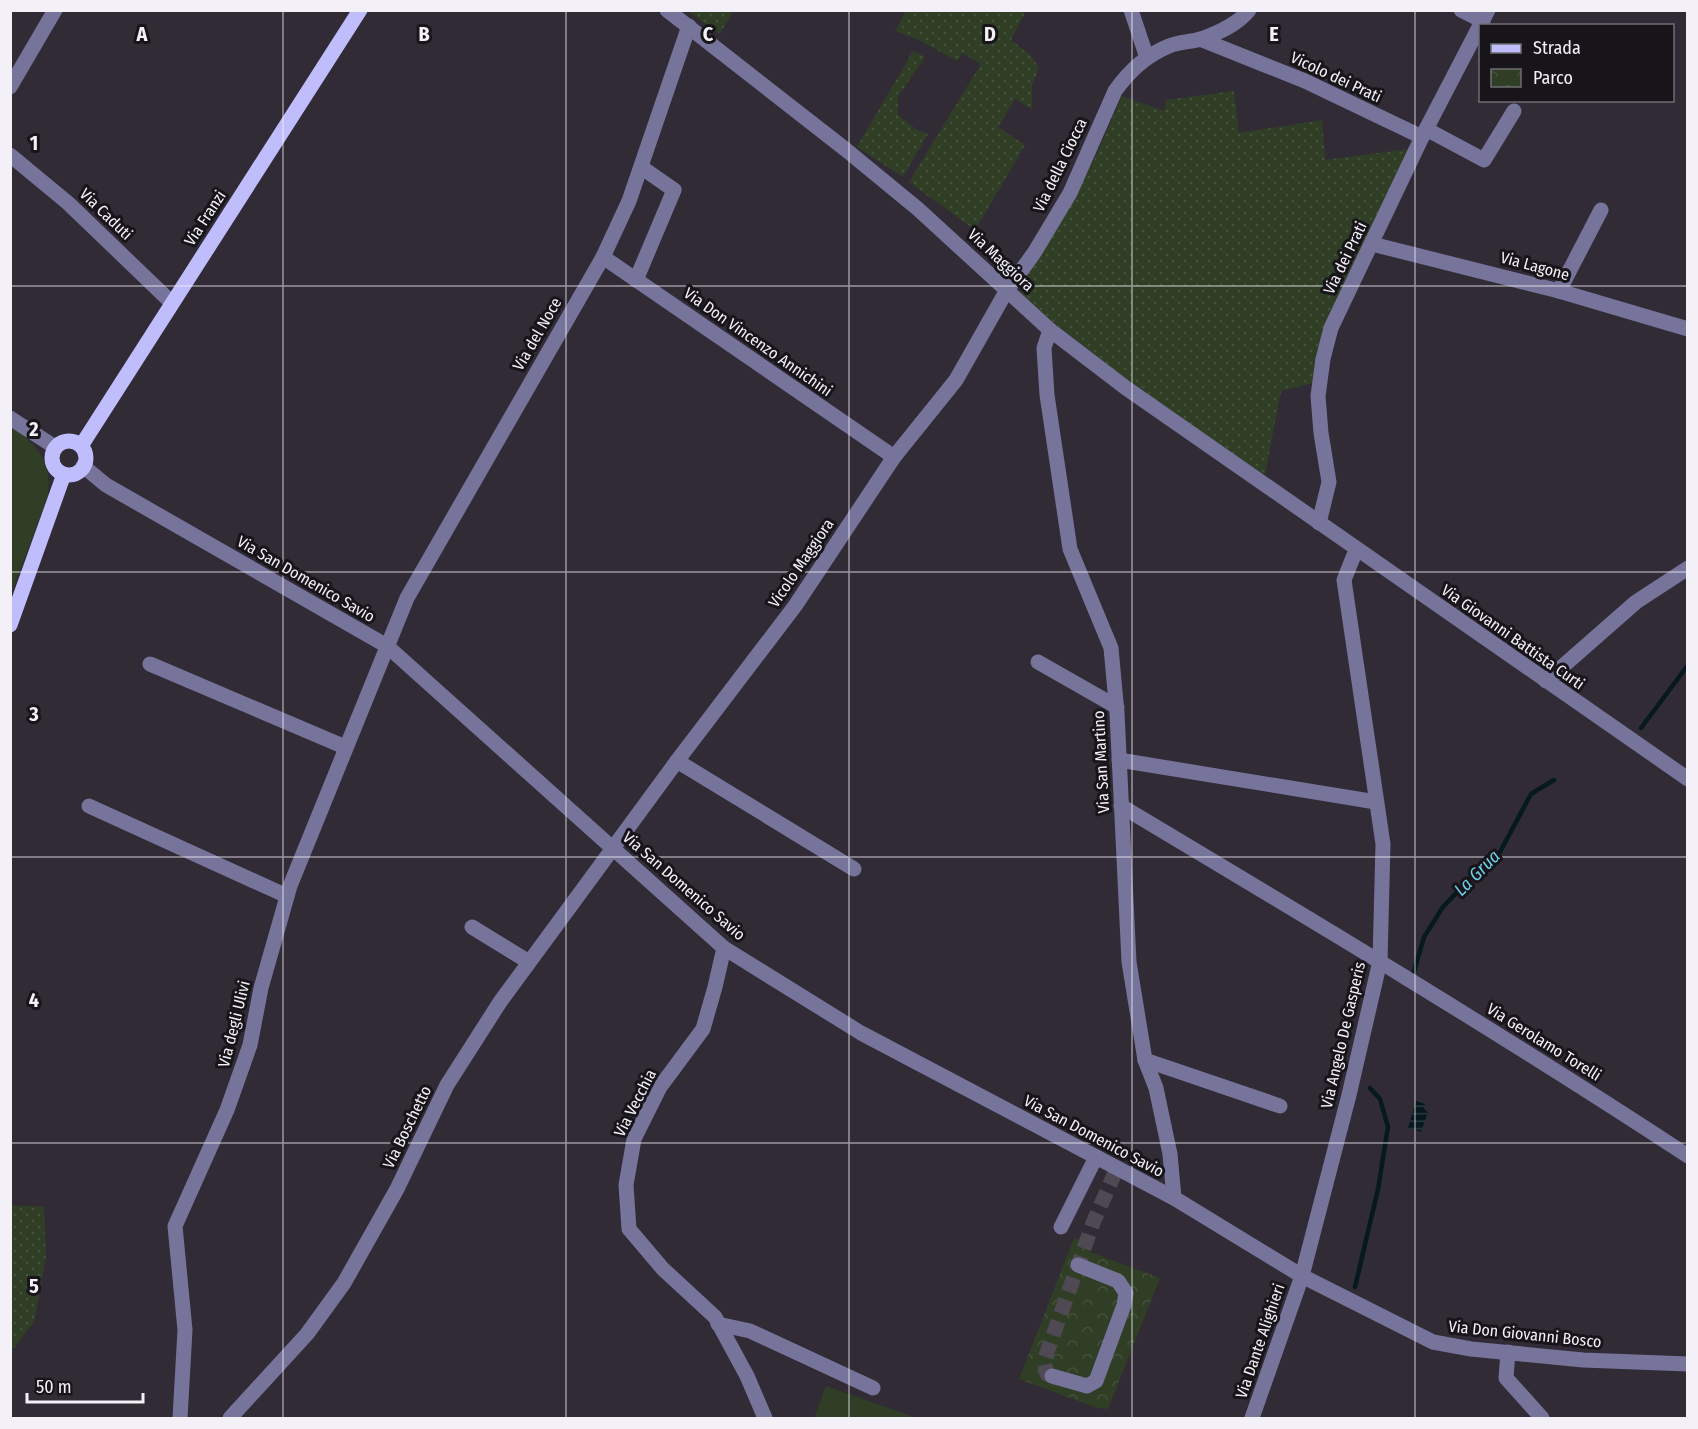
<svg xmlns="http://www.w3.org/2000/svg" width="1698" height="1429" font-family="'Fira Sans Condensed',sans-serif">
<defs>
<pattern id="grass-dots" width="8" height="8" patternUnits="userSpaceOnUse" patternTransform="scale(1.5)"><rect width="8" height="8" fill="#2f3e25"/><path d="M2 2h.1M6 6h.1" fill="none" stroke="#44513b" stroke-width="1.8" stroke-linecap="round"/></pattern>
<pattern id="park-crowns" width="20" height="18" patternUnits="userSpaceOnUse" patternTransform="scale(1.5)"><rect width="20" height="18" fill="#2f3e25"/><path d="M2 6a3 3 0 1 1 6 0M12 15a3 3 0 1 1 6 0" fill="none" stroke="#44513b"/></pattern>
<pattern id="water-rules" width="6" height="5" patternUnits="userSpaceOnUse" patternTransform="scale(1.5)"><rect width="6" height="5" fill="#05191e"/><path d="M0 2.5h6" fill="none" stroke="#2a3b3f"/></pattern>
</defs>
<rect width="100%" height="100%" fill="#312b36"/>
<g fill="url(#grass-dots)">
<polygon points="688,11 733,11 720,34"/>
<polygon points="901,11 1026,11 1011,40 1031,56 1039,68 1032,85 1032,109 1015,99 998,127 1025,145 975,230 909,182 981,64 963,53 957,61 917,39 895,31 905,13"/>
<polygon points="913,51 925,57 898,97 898,115 917,130 928,134 903,177 857,147"/>
<path d="M 1234,91 L 1239,133 L 1322,120 L 1325,160 L 1416,148 L 1313,383 L 1281,391 L 1265,475 C 1179,420 1098,360 1020,295 L 1021,277 L 1038,261 L 1094,160 L 1122,96 L 1164,111 L 1166,100 Z"/>
<polygon points="11,1205 44,1207 46,1257 34,1322 11,1352"/>
</g>
<polygon fill="url(#park-crowns)" points="1074,1238 1092,1245 1090,1252 1160,1278 1108,1409 1097,1408 1019,1379"/>
<g fill="#2f3e25">
<path d="M 11,426 C 37,445 54,463 47,499 L 11,594 Z"/>
<polygon points="826,1386 917,1418 814,1418"/>
</g>
<polygon fill="url(#water-rules)" points="1416,1101 1425,1104 1424,1109 1428,1112 1421,1132 1408,1128"/>
<g fill="none" stroke-linecap="round" stroke-linejoin="round">
<g stroke="#05191e" stroke-width="4.5">
<polyline points="1641,728 1688,665"/>
<polyline points="1413,975 1424,937 1443,907 1473,875 1500,852 1531,794 1554,780"/>
<polyline points="1355,1287 1378,1189 1388,1127 1380,1099 1370,1088"/>
</g>
<polyline stroke="#4e4953" stroke-width="15" stroke-dasharray="15 8" stroke-linecap="butt" points="1052,1376 1047,1374 1044,1361 1093,1223 1117,1168"/>
<g stroke="#76749b" stroke-width="15">
<polyline points="667,10 845,149 918,209 1050,330 1126,388 1688,779"/>
<polyline points="1131,10 1147,58"/>
<polyline points="1461,10 1483,21"/>
<polyline points="1200,39 1305,81 1422,137"/>
<polyline points="10,87 55,10"/>
<polyline points="1426,129 1484,160 1514,111"/>
<polyline points="10,155 68,203 172,303"/>
<polyline points="1372,244 1559,291 1688,329"/>
<polyline points="603,257 894,457"/>
<polyline points="636,280 674,190 641,167"/>
<polyline points="1559,291 1601,210"/>
<polyline points="1050,330 1044,348 1047,395 1070,549 1111,648 1117,713 1129,962 1145,1060 1156,1088 1170,1154 1174,1198"/>
<polyline points="10,418 55,447"/>
<polyline points="83,466 106,485 387,646 724,948 861,1033 1174,1198 1302,1276 1433,1342 1471,1349 1583,1360 1688,1364"/>
<polyline points="1319,523 1329,482 1321,433 1318,396 1323,359 1331,328 1422,137 1488,10"/>
<polyline points="1038,662 1117,707"/>
<polyline points="150,664 345,747"/>
<polyline points="1546,681 1636,602 1688,568"/>
<polyline points="1119,760 1376,802"/>
<polyline points="677,761 854,869"/>
<polyline points="89,806 287,896"/>
<path d="M 1121,806 C 1312,920 1502,1034 1688,1156"/>
<polyline points="472,927 529,962"/>
<polyline points="724,948 715,987 703,1029 660,1087 634,1139 626,1185 629,1229 663,1269 715,1317 747,1376 765,1418"/>
<polyline points="1145,1060 1280,1106"/>
<polyline points="1061,1227 1096,1157"/>
<polyline points="718,1324 750,1331 873,1388"/>
<polyline points="1508,1352 1506,1378 1542,1418"/>
<polyline points="1052,1376 1087,1386 1096,1381 1124,1305 1126,1293 1118,1281 1078,1265"/>
<polyline points="180,1418 185,1330 175,1226 227,1110 250,1045 261,988 290,886 407,598 603,257 629,201 689,26"/>
<path d="M 230,1418 L 307,1334 L 344,1283 L 397,1189 L 447,1085 L 500,1002 L 677,761 L 795,606 L 894,457 L 956,380 L 1007,290 L 1034,253 L 1070,193 L 1115,91 C 1129,71 1147,55 1169,46 C 1179,42 1190,42 1201,39 C 1218,33 1237,25 1249,10"/>
<polyline points="1252,1418 1302,1276 1349,1095 1380,961 1383,844 1344,580 1356,550"/>
</g>
<g stroke="#c0bdfd" stroke-width="15">
<circle cx="69" cy="458" r="17"/>
<polyline points="81,446 360,10"/>
<polyline points="10,625 64,474"/>
</g>
</g>
<path fill="none" stroke="#f4f0f8" stroke-width="1.5" stroke-opacity="0.55" d="M 283,10 L 283,1418M 566,10 L 566,1418M 849,10 L 849,1418M 1132,10 L 1132,1418M 1415,10 L 1415,1418M 10,286 L 1688,286M 10,572 L 1688,572M 10,857 L 1688,857M 10,1143 L 1688,1143"/>
<g text-anchor="middle" dominant-baseline="central" stroke-width="6" stroke-linejoin="round" paint-order="stroke">
<g font-size="16" fill="#f4f0f8" stroke="#17151a">
<text transform="translate(1336 77) rotate(25)">Vicolo dei Prati</text>
<text transform="translate(1060 165) rotate(-64)">Via della Ciocca</text>
<text transform="translate(106 214) rotate(44)">Via Caduti</text>
<text transform="translate(205 218) rotate(-57)">Via Franzi</text>
<text transform="translate(1345 258) rotate(-64)">Via dei Prati</text>
<text transform="translate(1001 260) rotate(43)">Via Maggiora</text>
<text transform="translate(1535 266) rotate(15)">Via Lagone</text>
<text transform="translate(537 334) rotate(-60)">Via del Noce</text>
<text transform="translate(758 342) rotate(35)">Via Don Vincenzo Annichini</text>
<text transform="translate(801 563) rotate(-56)">Vicolo Maggiora</text>
<text transform="translate(306 579) rotate(30)">Via San Domenico Savio</text>
<text transform="translate(1513 637) rotate(35)">Via Giovanni Battista Curti</text>
<text transform="translate(1101 762) rotate(-93)">Via San Martino</text>
<text transform="translate(684 886) rotate(41)">Via San Domenico Savio</text>
<text transform="translate(234 1024) rotate(-76)">Via degli Ulivi</text>
<text transform="translate(1343 1035) rotate(-77)">Via Angelo De Gasperis</text>
<text transform="translate(1544 1042) rotate(32)">Via Gerolamo Torelli</text>
<text transform="translate(635 1103) rotate(-63)">Via Vecchia</text>
<text transform="translate(407 1127) rotate(-64)">Via Boschetto</text>
<text transform="translate(1094 1136) rotate(28)">Via San Domenico Savio</text>
<text transform="translate(1525 1334) rotate(6)">Via Don Giovanni Bosco</text>
<text transform="translate(1260 1341) rotate(-71)">Via Dante Alighieri</text>
</g>
<g font-size="18" font-style="italic" fill="#6cd1ec" stroke="#17151a">
<text transform="translate(1477 873) rotate(-45)">La Grua</text>
</g>
</g>
<g font-size="20" text-anchor="middle" font-weight="bold" fill="#f4f0f8" stroke="#17151a" stroke-width="6" stroke-linejoin="round" paint-order="stroke">
<text x="142" y="41">A</text>
<text x="424" y="41">B</text>
<text x="708" y="41">C</text>
<text x="990" y="41">D</text>
<text x="1274" y="41">E</text>
<text x="34" y="150">1</text>
<text x="34" y="436">2</text>
<text x="34" y="721">3</text>
<text x="34" y="1007">4</text>
<text x="34" y="1293">5</text>
</g>
<rect width="1698" height="1429" fill="none" stroke="#f4f0f8" stroke-width="24"/>
<rect x="1479" y="24" width="195" height="78" fill="#17151a" stroke="#6f6d73" stroke-width="1.5"/>
<rect x="1491" y="44" width="30" height="9" fill="#c0bdfd" stroke="#6f6d73" stroke-width="1.5"/>
<text x="1533" y="54" font-size="18" fill="#f4f0f8">Strada</text>
<rect x="1491" y="69" width="30" height="18" fill="url(#park-crowns)" stroke="#6f6d73" stroke-width="1.5"/>
<text x="1533" y="84" font-size="18" fill="#f4f0f8">Parco</text>
<path d="M27 1393v9h116v-9" fill="none" stroke="#f4f0f8" stroke-width="3"/>
<text x="36" y="1393" font-size="18" fill="#f4f0f8" stroke="#17151a" stroke-width="4.5" paint-order="stroke">50 m</text>
</svg>
